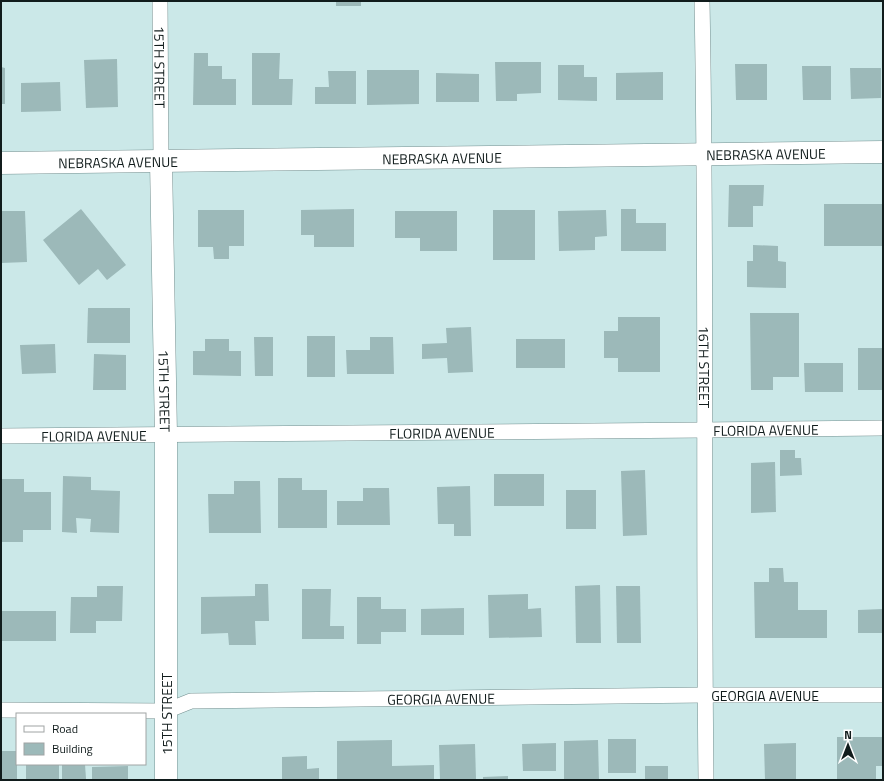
<svg xmlns="http://www.w3.org/2000/svg" width="884" height="781" font-family="'Titillium Web',sans-serif">
<rect width="100%" height="100%" fill="#cbe8e8"/>
<g fill="#9cb9b9">
<rect x="336" y="1" width="25" height="5"/>
<polygon points="194,53 208,53 208,66 222,66 222,79 236,79 236,105 193,105"/>
<polygon points="252,53 280,53 279,79 293,79 292,105 252,105"/>
<polygon points="117,59 118,107 86,108 84,60"/>
<polygon points="495,62 541,62 541,93 517,94 517,101 496,101"/>
<polygon points="735,64 767,64 767,100 736,100"/>
<polygon points="558,65 584,65 584,77 597,77 597,101 558,100"/>
<polygon points="802,66 831,66 831,100 803,100"/>
<polygon points="1,67 5,68 5,104 1,104"/>
<polygon points="850,68 881,68 881,98 851,99"/>
<polygon points="367,70 419,70 419,104 367,105"/>
<polygon points="328,71 356,71 356,104 315,104 315,87 329,87"/>
<polygon points="663,72 663,100 616,100 616,73"/>
<polygon points="436,73 479,74 479,102 436,102"/>
<polygon points="60,82 61,111 21,112 21,83"/>
<polygon points="729,185 764,185 763,206 753,206 753,227 728,227"/>
<rect x="824" y="204" width="59" height="42"/>
<polygon points="81,209 126,265 107,280 98,269 79,285 43,240"/>
<polygon points="354,209 354,247 314,247 314,235 301,235 301,210"/>
<polygon points="621,209 636,209 636,223 666,223 666,251 621,251"/>
<polygon points="198,210 244,210 244,246 229,246 229,259 214,259 213,247 198,247"/>
<rect x="493" y="210" width="42" height="50"/>
<polygon points="606,210 607,236 595,237 595,250 559,251 558,211"/>
<polygon points="1,211 25,211 27,262 1,263"/>
<polygon points="395,211 457,211 457,251 420,251 420,238 395,238"/>
<polygon points="753,245 778,246 778,261 786,262 786,288 747,287 747,261 753,261"/>
<polygon points="88,308 130,308 130,343 87,343"/>
<polygon points="750,313 799,313 799,377 773,377 773,390 751,390"/>
<polygon points="618,317 660,317 660,372 618,372 618,358 604,358 604,331 618,331"/>
<polygon points="471,327 473,372 448,373 447,358 422,359 422,344 447,343 446,328"/>
<rect x="307" y="336" width="28" height="41"/>
<polygon points="254,337 273,337 273,376 255,376"/>
<polygon points="370,337 393,337 394,374 347,374 346,350 370,350"/>
<polygon points="205,339 229,339 229,351 241,351 241,376 193,375 193,351 205,351"/>
<rect x="516" y="339" width="49" height="29"/>
<polygon points="55,344 56,373 22,374 20,345"/>
<rect x="858" y="348" width="25" height="42"/>
<polygon points="94,354 126,355 126,390 93,390"/>
<polygon points="804,363 843,363 843,392 805,392"/>
<polygon points="780,450 795,450 795,458 801,458 802,475 780,476"/>
<polygon points="775,462 776,512 751,513 751,463"/>
<polygon points="645,470 647,535 623,536 621,471"/>
<rect x="494" y="474" width="50" height="32"/>
<polygon points="63,476 91,477 91,490 120,491 119,533 90,532 91,519 76,518 77,533 62,532"/>
<polygon points="278,478 302,478 302,490 327,490 327,528 278,528"/>
<polygon points="1,479 24,479 24,492 51,492 51,530 23,530 23,542 1,542"/>
<polygon points="234,481 260,481 261,533 209,533 208,494 234,494"/>
<polygon points="470,486 471,536 454,536 454,524 438,524 437,487"/>
<polygon points="363,488 389,488 390,525 337,525 337,501 363,501"/>
<rect x="566" y="490" width="30" height="39"/>
<polygon points="769,568 783,568 784,582 798,582 798,610 827,610 827,638 755,638 754,582 769,582"/>
<polygon points="255,584 268,584 269,621 255,621 256,645 229,645 228,633 201,634 201,597 255,596"/>
<polygon points="600,585 601,643 576,643 575,586"/>
<polygon points="97,586 123,586 122,621 96,621 96,633 70,633 71,597 97,597"/>
<polygon points="616,586 640,586 641,643 617,643"/>
<polygon points="302,589 331,589 330,626 344,626 344,639 302,639"/>
<polygon points="528,594 528,609 541,608 542,637 489,638 488,595"/>
<polygon points="357,597 381,597 381,609 406,609 406,632 381,632 381,644 357,644"/>
<polygon points="464,608 464,635 421,635 421,609"/>
<polygon points="883,609 883,633 858,633 858,610"/>
<rect x="2" y="611" width="54" height="30"/>
<polygon points="837,737 883,737 883,766 876,766 876,780 837,780"/>
<rect x="608" y="739" width="28" height="34"/>
<polygon points="392,740 392,766 434,765 434,780 337,780 337,741"/>
<polygon points="598,740 599,780 564,780 564,741"/>
<polygon points="556,743 556,771 523,771 522,744"/>
<polygon points="796,743 796,780 765,780 764,744"/>
<polygon points="475,744 476,779 440,780 439,745"/>
<rect x="1" y="751" width="16" height="29"/>
<polygon points="307,756 307,769 319,768 319,780 282,780 282,757"/>
<rect x="26" y="764" width="33" height="16"/>
<polygon points="62,764 85,764 86,779 62,779"/>
<polygon points="128,766 128,780 92,780 92,767"/>
<rect x="645" y="766" width="23" height="14"/>
<polygon points="508,776 508,780 483,780 483,777"/>
</g>
<g fill="none" stroke-linecap="round" stroke-linejoin="round">
<g stroke="#759191" stroke-width="16">
<g id="street">
<path id="s1" d="M 160,1 L 161,161"/>
<path id="s2" d="M 702,1 C 707,261 703,520 706,780"/>
<path id="s3" d="M 1,436 L 704,430 L 883,428"/>
<path id="s4" d="M 1,710 L 166,711 L 191,701 L 705,695 L 883,695"/>
</g>
</g>
<g stroke="#759191" stroke-width="23">
<g id="secondary">
<path id="s5" d="M 161,161 L 166,435 L 166,780"/>
<path id="s6" d="M 1,163 L 883,152"/>
</g>
</g>
<use href="#street" stroke="#fff" stroke-width="15"/>
<use href="#secondary" stroke="#fff" stroke-width="22"/>
</g>
<g text-anchor="middle" dominant-baseline="central" stroke-width="3" stroke-linejoin="round" paint-order="stroke">
<g font-size="14" fill="#111c1c" stroke="#fff">
<text stroke="none"><textPath href="#s1" startOffset="66">15TH STREET</textPath></text>
<text stroke="none"><textPath href="#s6" startOffset="765">NEBRASKA AVENUE</textPath></text>
<text stroke="none"><textPath href="#s6" startOffset="441">NEBRASKA AVENUE</textPath></text>
<text stroke="none"><textPath href="#s6" startOffset="117">NEBRASKA AVENUE</textPath></text>
<text stroke="none"><textPath href="#s2" startOffset="366">16TH STREET</textPath></text>
<text stroke="none"><textPath href="#s5" startOffset="230">15TH STREET</textPath></text>
<text stroke="none"><textPath href="#s3" startOffset="765">FLORIDA AVENUE</textPath></text>
<text stroke="none"><textPath href="#s3" startOffset="441">FLORIDA AVENUE</textPath></text>
<text stroke="none"><textPath href="#s3" startOffset="93">FLORIDA AVENUE</textPath></text>
<text stroke="none"><textPath href="#s4" startOffset="766">GEORGIA AVENUE</textPath></text>
<text stroke="none"><textPath href="#s4" startOffset="442">GEORGIA AVENUE</textPath></text>
<text transform="translate(166 714) rotate(-90)">15TH STREET</text>
</g>
</g>
<rect width="884" height="781" fill="none" stroke="#111c1c" stroke-width="4"/>
<rect x="16" y="713" width="130" height="52" fill="#ffffff" stroke="#a0a4a4"/>
<rect x="24" y="726" width="20" height="6" fill="#ffffff" stroke="#a0a4a4"/>
<text x="52" y="733" font-size="12" fill="#111c1c">Road</text>
<rect x="24" y="743" width="20" height="12" fill="#9cb9b9" stroke="#a0a4a4"/>
<text x="52" y="753" font-size="12" fill="#111c1c">Building</text>
<g transform="translate(848 745)" stroke="#ffffff" stroke-width="3" paint-order="stroke">
<path d="M0-3L7 15L0 10L-7 15Z" fill="#111c1c"/>
<text y="-6" font-size="11" font-weight="bold" text-anchor="middle" fill="#111c1c">N</text>
</g>
</svg>
